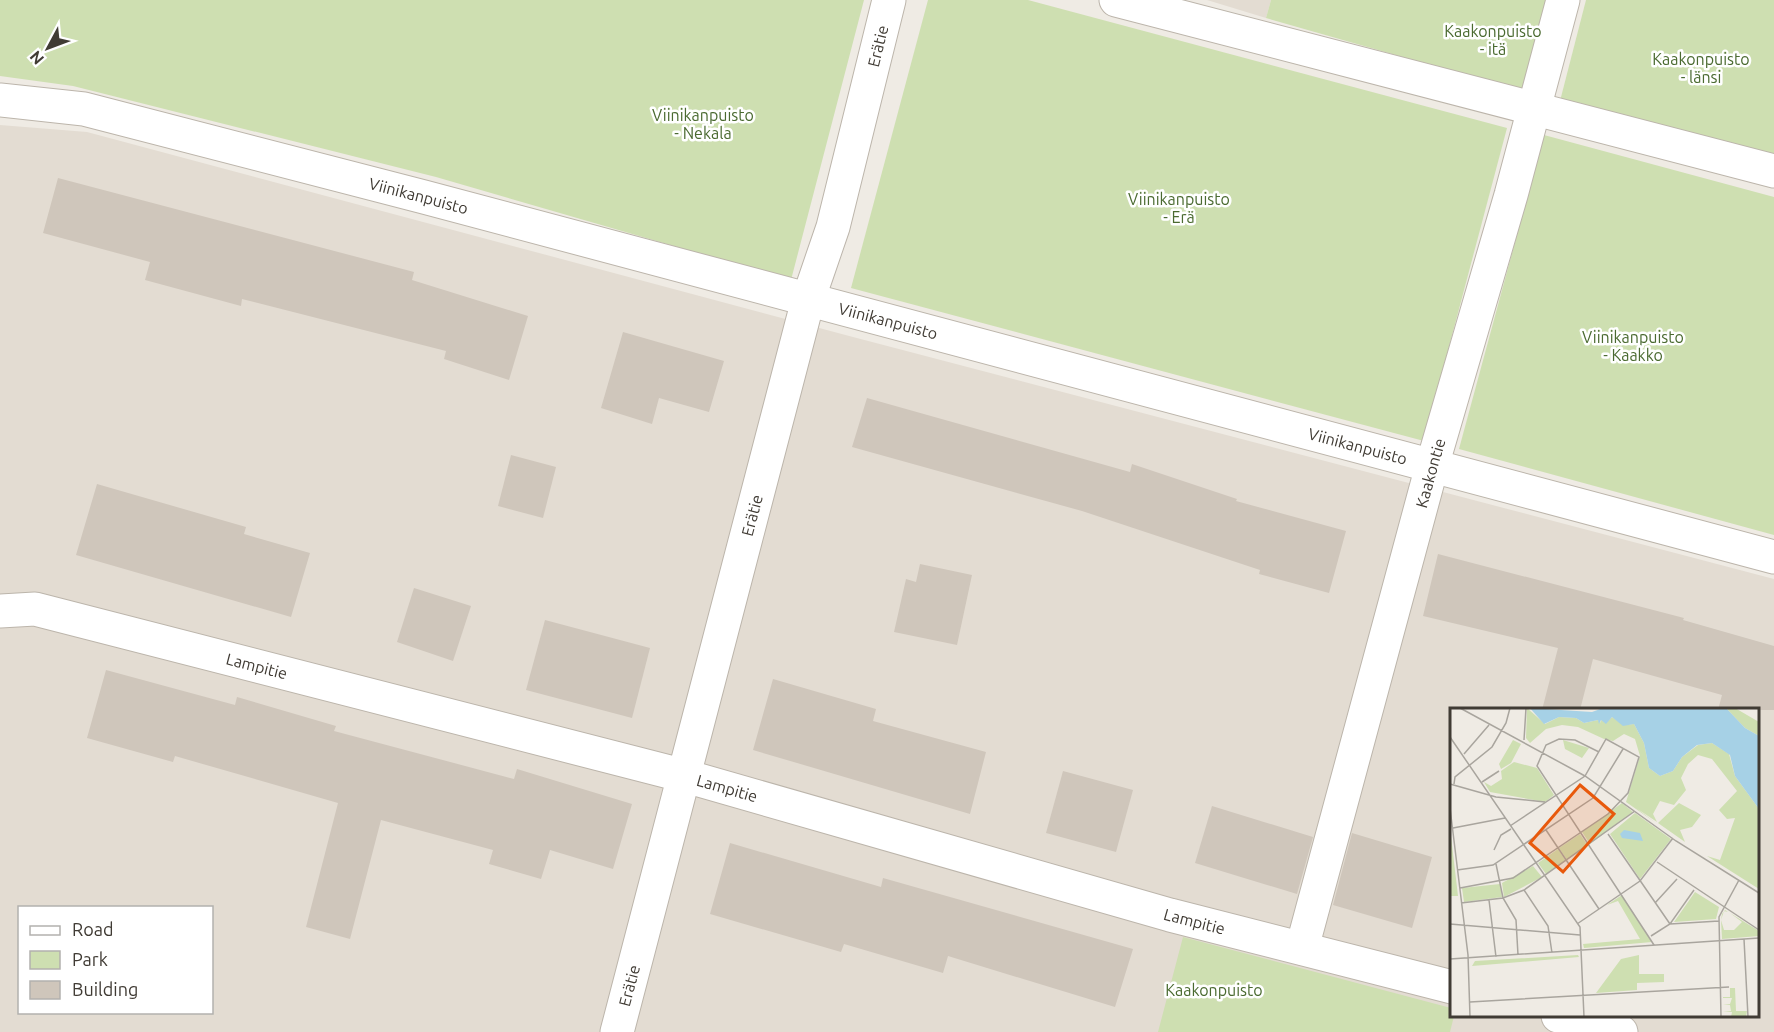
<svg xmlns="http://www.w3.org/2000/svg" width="1774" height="1032" font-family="Ubuntu,sans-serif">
<rect width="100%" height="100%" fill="#efebe4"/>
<g fill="#e3dcd2" fill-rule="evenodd">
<polygon points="1207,0 1271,0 1266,18"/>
<path d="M 0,125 L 87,132 L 853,337 L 1774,579 L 1774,1032 L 0,1032 ZM 1452,710 L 1758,710 L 1758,1016 L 1452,1016 ZM 20,908 L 212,908 L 212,1012 L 20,1012 Z"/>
</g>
<g fill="#cedfb1">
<polygon points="0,0 864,0 791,280 436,177 73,86 0,76"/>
<polygon points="928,0 1028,0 1507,128 1424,441 851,288"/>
<polygon points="1271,0 1548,0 1522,91 1266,18"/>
<polygon points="1586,0 1774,0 1774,158 1560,101"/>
<polygon points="1544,135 1774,197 1774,535 1459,449"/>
<polygon points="1183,937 1451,1008 1452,1016 1454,1016 1450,1032 1158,1032"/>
</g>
<g fill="#cfc6bb">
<polygon points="58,178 414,272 412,280 528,316 509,380 444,359 446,351 242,299 241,306 145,280 150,262 43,233"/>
<polygon points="623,332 724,361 709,412 659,398 652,424 601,408"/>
<polygon points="867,398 1130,472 1132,464 1237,499 1236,501 1346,531 1329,593 1259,574 1260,570 1082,511 852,447"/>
<polygon points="511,455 556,467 543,518 498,506"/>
<polygon points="97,484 246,527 244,534 310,553 291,617 76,555"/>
<polygon points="1438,554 1684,618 1683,620 1774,646 1774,710 1718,710 1722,695 1593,659 1580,710 1542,710 1558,648 1423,616"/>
<polygon points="920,564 972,575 957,645 894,632 906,579 916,582"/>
<polygon points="414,588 471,606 453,661 397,642"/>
<polygon points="545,620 650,648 632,718 526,690"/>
<polygon points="106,670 235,705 237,697 336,726 334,731 514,779 517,769 632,804 613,869 550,850 541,879 489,864 493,850 381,820 350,939 306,927 338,803 175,756 173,762 87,738"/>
<polygon points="773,679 876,709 873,721 986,752 970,814 753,750"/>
<polygon points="1063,771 1133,790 1116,852 1046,833"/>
<polygon points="1212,806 1313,837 1297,894 1195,863"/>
<polygon points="1352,833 1432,857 1412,928 1333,905"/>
<polygon points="730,843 881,887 883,878 1133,949 1115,1007 948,956 943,973 844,944 841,952 710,914"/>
</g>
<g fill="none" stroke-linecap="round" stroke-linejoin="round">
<g stroke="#bcb5ab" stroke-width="35">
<g id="minor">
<polyline points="1116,0 1774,171"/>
<path id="s1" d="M 0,100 L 84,109 L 424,197 L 1774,557"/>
<path id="s2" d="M 0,611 L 35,609 L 685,776 L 1170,915 L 1452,987"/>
<path id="s3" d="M 1302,948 L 1432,466 L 1511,195 L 1563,0"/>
<polyline points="1558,1016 1621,1032"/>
<path id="s4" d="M 617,1032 L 808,300 L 833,227 L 889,0"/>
</g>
</g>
<use href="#minor" stroke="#fff" stroke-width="33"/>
</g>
<g text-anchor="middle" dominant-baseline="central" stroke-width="5" stroke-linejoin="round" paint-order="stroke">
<g font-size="16" fill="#4a6a30" stroke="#fff">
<text x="1493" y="31">Kaakonpuisto<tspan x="1493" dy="18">- itä</tspan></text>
<text x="1701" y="59">Kaakonpuisto<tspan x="1701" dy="18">- länsi</tspan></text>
<text x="703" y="115">Viinikanpuisto<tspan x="703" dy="18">- Nekala</tspan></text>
<text x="1179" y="199">Viinikanpuisto<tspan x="1179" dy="18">- Erä</tspan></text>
<text x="1633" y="337">Viinikanpuisto<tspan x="1633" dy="18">- Kaakko</tspan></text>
<text x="1214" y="990">Kaakonpuisto</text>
</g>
<g font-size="16" fill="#403b34" stroke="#fff">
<text stroke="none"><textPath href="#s4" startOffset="1020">Erätie</textPath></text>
<text stroke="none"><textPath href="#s1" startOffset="430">Viinikanpuisto</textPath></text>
<text stroke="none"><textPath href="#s1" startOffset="916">Viinikanpuisto</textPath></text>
<text stroke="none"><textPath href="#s1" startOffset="1402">Viinikanpuisto</textPath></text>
<text stroke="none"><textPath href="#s3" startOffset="492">Kaakontie</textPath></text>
<text stroke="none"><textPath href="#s4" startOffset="534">Erätie</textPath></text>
<text stroke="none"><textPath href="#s2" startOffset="264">Lampitie</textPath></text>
<text stroke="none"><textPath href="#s2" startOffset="750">Lampitie</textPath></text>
<text stroke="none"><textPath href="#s2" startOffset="1236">Lampitie</textPath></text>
<text stroke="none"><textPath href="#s4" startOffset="48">Erätie</textPath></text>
</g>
</g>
<g transform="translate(1450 708)">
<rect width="309" height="309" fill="#efebe4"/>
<path d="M 77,0 L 95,16 L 109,9 L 126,10 L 134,15 L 148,12 L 150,15 L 151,12 L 156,15 L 162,9 L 174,17 L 184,16 L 194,35 L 199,60 L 210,68 L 223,63 L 232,49 L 248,37 L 262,35 L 279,46 L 285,68 L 309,101 L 309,181 L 257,148 L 270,152 L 285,110 L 277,111 L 269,102 L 287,83 L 262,51 L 248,47 L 238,56 L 231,70 L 236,82 L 224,97 L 210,93 L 203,106 L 207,114 L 186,100 L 206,115 L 176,94 L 190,48 L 185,31 L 174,26 L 163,33 L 154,31 L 128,19 L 112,17 L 96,21 L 80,35 L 76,30 ZM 276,0 L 285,0 L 309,14 L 309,28 L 295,20 ZM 63,32 L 71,36 L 61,55 L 51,61 L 49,56 ZM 113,32 L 139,40 L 132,50 L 115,41 ZM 64,54 L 87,60 L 104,87 L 95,94 L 40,84 L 34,74 L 41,78 L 52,71 L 51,63 ZM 172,95 L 183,104 L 140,136 L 132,124 ZM 229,95 L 251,107 L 242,119 L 230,122 L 235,134 L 208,115 ZM 185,105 L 221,131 L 190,171 L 160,126 ZM 0,120 L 8,188 L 0,188 ZM 130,126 L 138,138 L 117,152 L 109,140 ZM 108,141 L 116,153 L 96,166 L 88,155 ZM 83,158 L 92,169 L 54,189 L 52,175 ZM 50,176 L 52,189 L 14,194 L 12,180 ZM 245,184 L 269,199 L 266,211 L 224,214 ZM 172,187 L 202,234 L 134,240 L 133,236 L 190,231 L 168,193 L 157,197 ZM 275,202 L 278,204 L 274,203 L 271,212 L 274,222 L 284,222 L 292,214 L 280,205 L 309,223 L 309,228 L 272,231 L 271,212 L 272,206 ZM 128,247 L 129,249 L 22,258 L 25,253 ZM 189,247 L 189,266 L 214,266 L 214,274 L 187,275 L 187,282 L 146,285 L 171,251 ZM 280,280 L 285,280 L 286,303 L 297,303 L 296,309 L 281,309 L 282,304 L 273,304 L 281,303 L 280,297 L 273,296 L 280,296 L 282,290 L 273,290 L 273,281 L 273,289 L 280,289 Z" fill="#cedfb1"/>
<path d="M 80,0 L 142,4 L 153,0 L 276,0 L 295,20 L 309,28 L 309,101 L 285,68 L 280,47 L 262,35 L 247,37 L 232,49 L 223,63 L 210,68 L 199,60 L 194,35 L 184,16 L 173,18 L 162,9 L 156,16 L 151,12 L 149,16 L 148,12 L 134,15 L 126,10 L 109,9 L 94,16 ZM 174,122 L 190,125 L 193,133 L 172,130 L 170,126 Z" fill="#a6d1e6"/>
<path fill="none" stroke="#a9a59e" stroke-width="1.5" d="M 10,0 L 135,68 L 226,133 L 309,185M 0,29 L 130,219 L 134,309M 74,32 L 76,0M 149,44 L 125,32 L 109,31 L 96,37 L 87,58 L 204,237M 14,46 L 39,17M 32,74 L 49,63M 0,76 L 46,89 L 95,94M 4,76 L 5,69 L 42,39 L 56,15 L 60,0M 0,100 L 18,247 L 20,309M 3,120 L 55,110M 96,122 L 149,201M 158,126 L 220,216M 44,142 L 51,127 L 61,121M 207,154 L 309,222M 46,156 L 53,190 L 66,212 L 68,247M 7,162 L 43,157 L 143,90 L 173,41M 10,180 L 63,170 L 158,106 L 178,85 L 189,49 L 156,31 L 135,68 L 60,118M 74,182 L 98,218 L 102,245M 39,192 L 46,249M 11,195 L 53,190 L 74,182 L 185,103M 205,195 L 227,171M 0,216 L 130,227M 127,216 L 190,173 L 223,130M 220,216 L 269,213M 201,228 L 220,216 L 244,182M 294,231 L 298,309M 0,251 L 309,230M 20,294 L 279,279M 271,309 L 269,209 L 289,172"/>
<path fill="#e8590c" fill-opacity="0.15" stroke="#e8590c" stroke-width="3" d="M 130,77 L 164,106 L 113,164 L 80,135 Z"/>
<rect width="309" height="309" fill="none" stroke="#403b34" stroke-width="3"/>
</g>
<rect x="18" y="906" width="195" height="108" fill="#ffffff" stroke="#b3b1ae" stroke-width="1.5"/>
<rect x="30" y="926" width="30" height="9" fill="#ffffff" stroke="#b3b1ae" stroke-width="1.5"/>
<text x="72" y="936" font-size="18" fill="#403b34">Road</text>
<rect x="30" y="951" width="30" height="18" fill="#cedfb1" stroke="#b3b1ae" stroke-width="1.5"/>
<text x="72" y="966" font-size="18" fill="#403b34">Park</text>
<rect x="30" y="981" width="30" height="18" fill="#cfc6bb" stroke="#b3b1ae" stroke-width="1.5"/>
<text x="72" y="996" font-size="18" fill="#403b34">Building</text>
<g transform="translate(48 48) rotate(229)" stroke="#ffffff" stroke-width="4.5" paint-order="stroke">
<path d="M0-4.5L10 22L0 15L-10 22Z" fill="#403b34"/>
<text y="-9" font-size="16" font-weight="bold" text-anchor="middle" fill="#403b34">N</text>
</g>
</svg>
